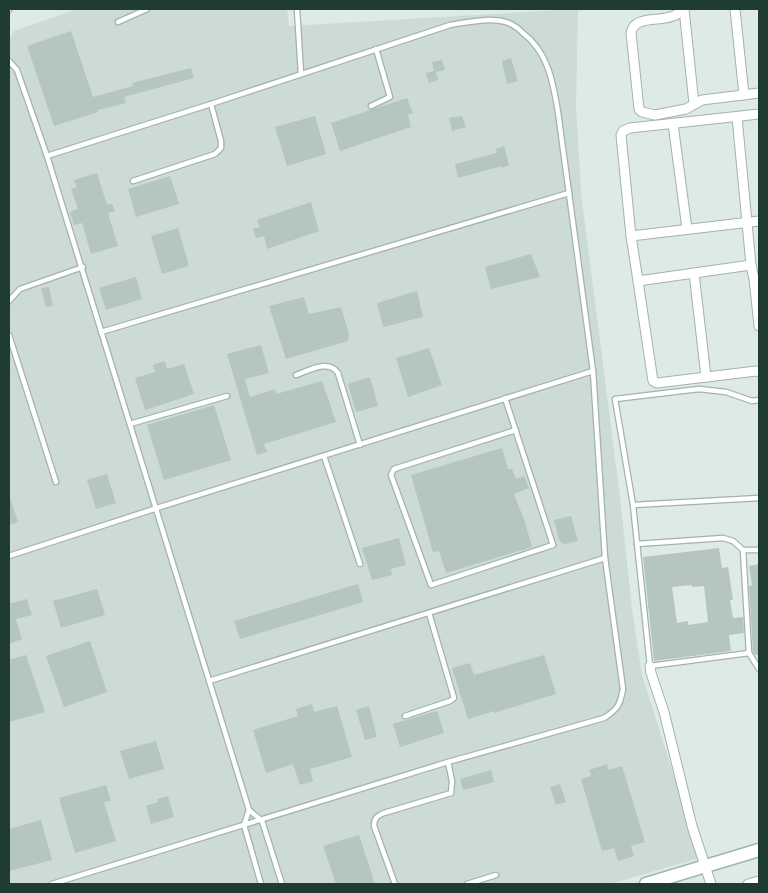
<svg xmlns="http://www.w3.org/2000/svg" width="768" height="893" font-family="'Source Sans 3',sans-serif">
<rect width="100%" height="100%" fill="#deebe5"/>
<polygon fill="#ccdbd4" points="77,9 287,9 289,26 578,9 576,104 581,193 620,497 632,609 642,675 700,858 610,884 9,884 9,40 14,31"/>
<g fill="#b4c6be" fill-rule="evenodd">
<polygon points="71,31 93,97 133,86 132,83 191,68 194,78 124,97 126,103 98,110 98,112 54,126 27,46"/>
<polygon points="511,58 518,81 507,84 502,61"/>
<polygon points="442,60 445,70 436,72 438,80 429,83 426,73 434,71 432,62"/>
<polygon points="407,98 413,113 408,115 411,127 340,151 331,123"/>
<polygon points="315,116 326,154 287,166 275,127"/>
<polygon points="462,116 466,127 452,131 449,118"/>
<polygon points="504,146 509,165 501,168 501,166 458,178 455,164 497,153 496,149"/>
<polygon points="97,173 107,205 112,204 115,211 108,213 118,246 91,254 82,223 74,225 70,212 78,209 71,189 77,187 74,180"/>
<polygon points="170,176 179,204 136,217 128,189"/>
<polygon points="311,202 319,231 267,249 264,236 256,238 253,229 260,227 257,220"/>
<polygon points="178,228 189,266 162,274 151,236"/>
<polygon points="531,254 540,277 491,289 485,267"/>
<polygon points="136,277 142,299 106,310 99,288"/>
<polygon points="49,287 53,306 46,307 41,288"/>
<polygon points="417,291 423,317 383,327 377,303"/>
<polygon points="304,297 309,314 341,307 349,334 348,341 286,359 269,306"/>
<polygon points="261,345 269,373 245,379 250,397 275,389 276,394 322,381 336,422 264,444 267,452 257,455 227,354"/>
<polygon points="429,348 442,385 408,397 396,358"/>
<polygon points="165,361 167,369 184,364 194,394 145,410 135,378 155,372 153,365"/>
<polygon points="370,377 378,406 356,412 348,384"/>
<polygon points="214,405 231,460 164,480 147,425"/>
<polygon points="502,448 508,469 512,469 516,479 524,476 529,488 514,494 525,522 532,547 446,573 439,551 433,552 411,475"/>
<polygon points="107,474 116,503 96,509 87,480"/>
<polygon points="9,498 10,498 18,522 9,525"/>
<polygon points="571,516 578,541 564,544 559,540 554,520"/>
<polygon points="399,538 406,565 391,569 392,575 372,580 362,548"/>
<path d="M 719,548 L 722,568 L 728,567 L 733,600 L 730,600 L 733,618 L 743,617 L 744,633 L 729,635 L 731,651 L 654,661 L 643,557 ZM 692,585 L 692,587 L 704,586 L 708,622 L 688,625 L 688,621 L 677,623 L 672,587 Z"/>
<polygon points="759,564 759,655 755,655 753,652 749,586 752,585 749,566"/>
<polygon points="358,584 363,602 240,639 234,621"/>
<polygon points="97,589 105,615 61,628 53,601"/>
<polygon points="27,599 32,615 16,619 22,639 9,644 9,604"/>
<polygon points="90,641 107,692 64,707 46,656"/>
<polygon points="26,655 45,712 9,722 9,660"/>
<polygon points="544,655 556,694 494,713 494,711 468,719 452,668 470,663 474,675"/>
<polygon points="312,704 314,712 337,706 352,757 310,769 313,781 300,785 293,764 266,773 253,730 298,716 296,709"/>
<polygon points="369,706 377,737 365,740 356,710"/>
<polygon points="437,711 444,733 400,747 393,724"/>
<polygon points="156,741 164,769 129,779 120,751"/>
<polygon points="607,764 608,770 622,766 645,842 631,846 634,856 618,861 614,848 602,851 581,779 591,776 589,770"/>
<polygon points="491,770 494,782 463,790 460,779"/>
<polygon points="560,784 566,802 556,805 550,787"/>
<polygon points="106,785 111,801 104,802 116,841 75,853 59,798"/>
<polygon points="168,796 174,817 151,824 146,806 158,802 157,799"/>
<polygon points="41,820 52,860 9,871 9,829"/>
<polygon points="359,835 375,884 336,884 323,846"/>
</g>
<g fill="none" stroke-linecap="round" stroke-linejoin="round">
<g stroke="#a1b3ac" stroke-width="7">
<g id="service">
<polyline points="297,9 301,74"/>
<polyline points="9,10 9,9"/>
<polyline points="118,22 147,9"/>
<polyline points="9,61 17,70 47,156 249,810 262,821 282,884"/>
<polyline points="371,106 390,97 376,49"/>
<path d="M 47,156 L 211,104 L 450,25 C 468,22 494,16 511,24 C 515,26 520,30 523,33 C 548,52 553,82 558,112 L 593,371 L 605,558 L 623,689 C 620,705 618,709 604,718 L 448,762 L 52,884"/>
<polyline points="133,181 215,154 221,148 221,141 211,104"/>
<polyline points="9,301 20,289 83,267"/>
<polyline points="101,332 569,193"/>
<polyline points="9,335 56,482"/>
<path d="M 296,375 C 310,370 329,359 338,373 L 360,445"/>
<polyline points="505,398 553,545 431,585 391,475 394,469 516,430"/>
<polyline points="759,400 752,401 726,392 699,389 615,399 633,505 759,498"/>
<polyline points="130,424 227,396"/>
<polyline points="324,456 360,564"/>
<polyline points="633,505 650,666 749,653 759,669"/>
<polyline points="637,544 723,538 733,541 743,550 749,653"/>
<polyline points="743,550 759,550"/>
<polyline points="9,556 157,508 593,371"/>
<polyline points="209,681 605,558"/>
<polyline points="405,716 450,701 454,698 429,613"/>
<polyline points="249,810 244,825 261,884"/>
<path d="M 395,884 L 374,826 C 374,818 377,816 384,813 L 451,793 L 452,781 L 448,762"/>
<polyline points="467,884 496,875"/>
</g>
</g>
<g stroke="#a1b3ac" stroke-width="11">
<g id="minor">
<path d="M 683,9 C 680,12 677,15 673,16 C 660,22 634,15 631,33 L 639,109 L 642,112 L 655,115 L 686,109 L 702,100 L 759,93"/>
<polyline points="684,9 694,104"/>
<polyline points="735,9 744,95"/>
<polyline points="759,114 630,128 623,131 621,135 631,236 759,221"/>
<polyline points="737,117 751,265 754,279 759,326"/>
<polyline points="673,124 687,229"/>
<polyline points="631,236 638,281 751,265"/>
<polyline points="694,273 706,377"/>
<polyline points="638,281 653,381 657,383 756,371 759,372"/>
<polyline points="650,666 651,673 664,712 692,826 711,884"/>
<polyline points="748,884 759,881"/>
</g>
</g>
<g stroke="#9cb8ad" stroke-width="15">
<polyline id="secondary" points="646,884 759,850"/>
</g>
<use href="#service" stroke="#fff" stroke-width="4.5"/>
<use href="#minor" stroke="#fff" stroke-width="9"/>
<use href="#secondary" stroke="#fff" stroke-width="12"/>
</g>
<rect width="768" height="893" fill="none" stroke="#1e3c34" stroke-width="20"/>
</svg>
